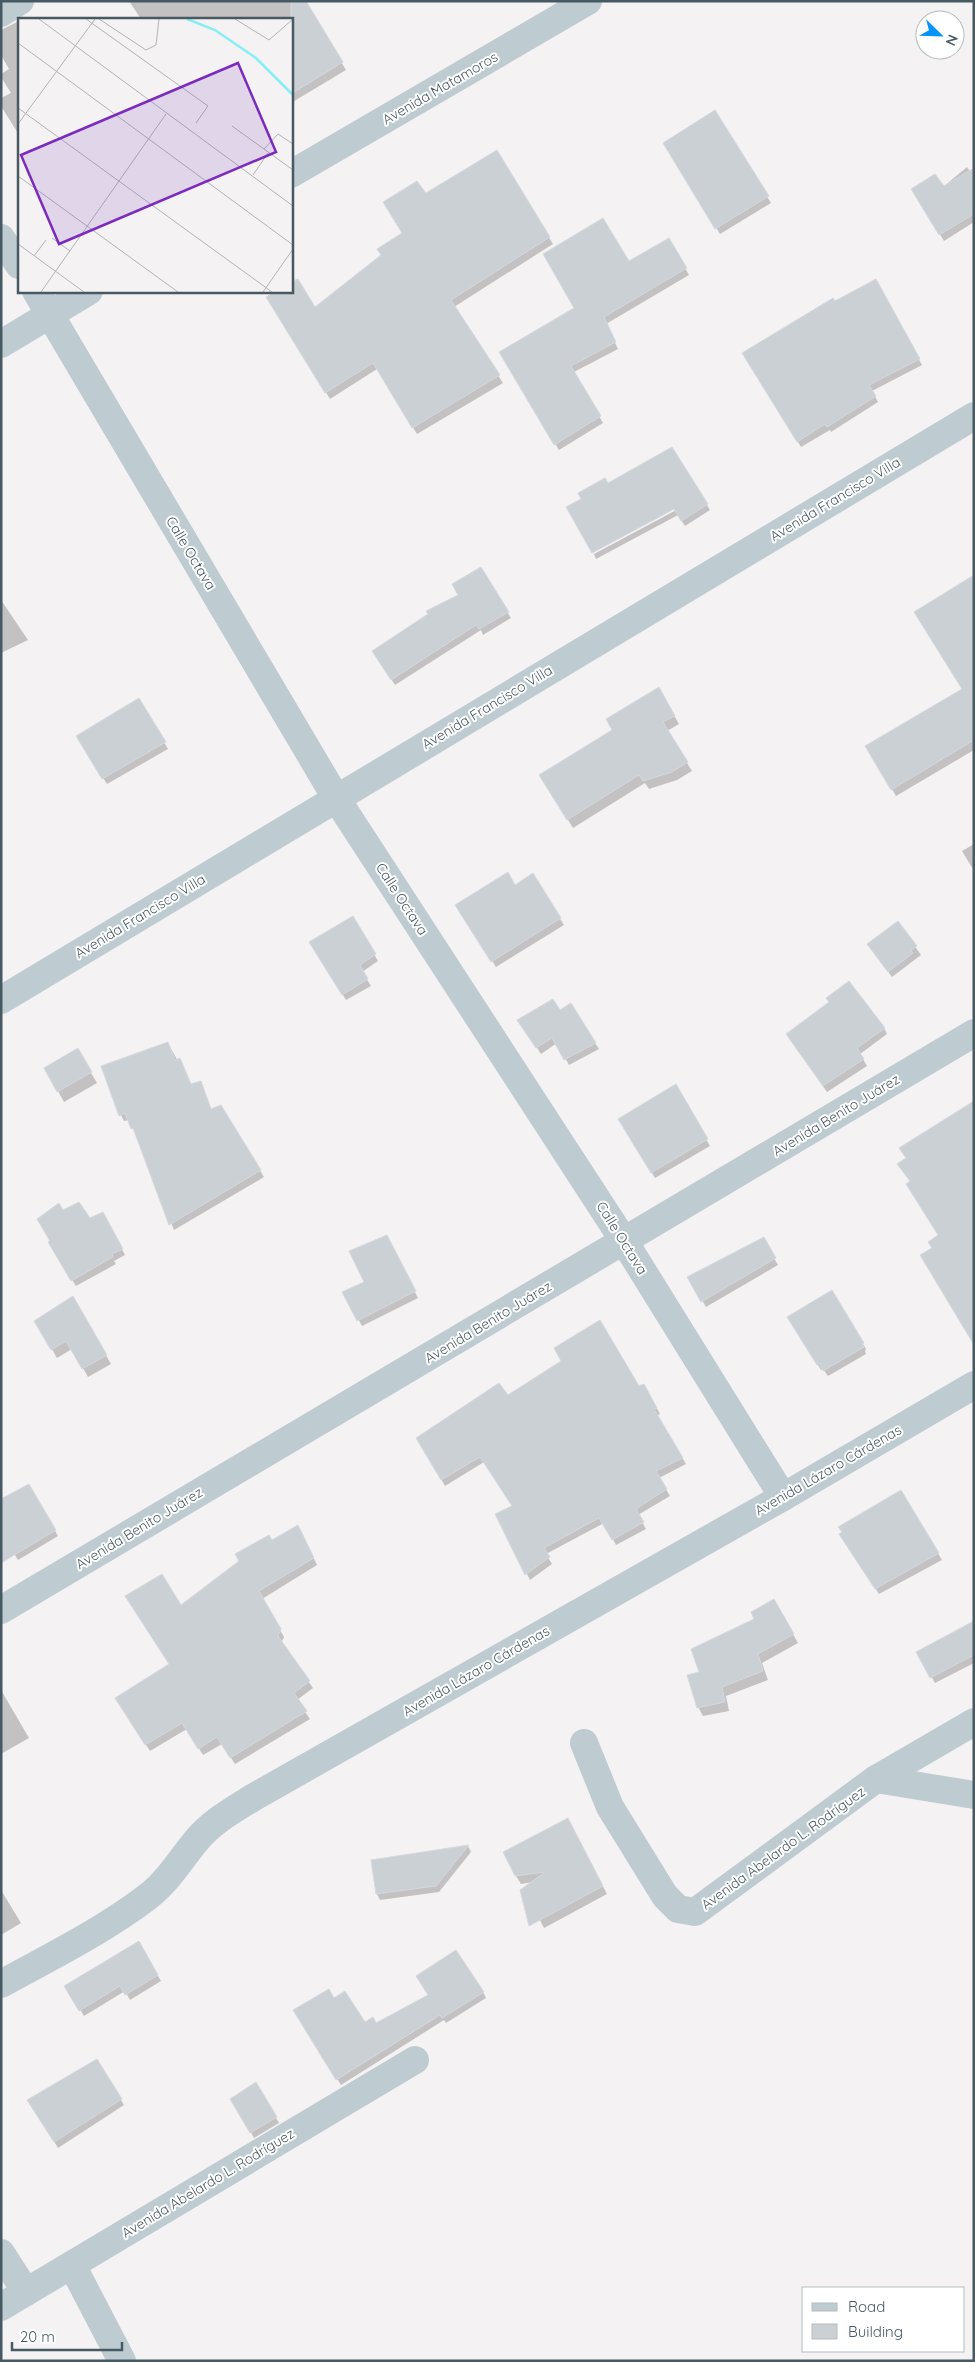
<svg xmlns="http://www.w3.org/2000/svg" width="975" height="2362" font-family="Quicksand,sans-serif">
<rect width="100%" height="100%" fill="#f4f2f2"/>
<g fill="#0003">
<polygon points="129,1 304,1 346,70 291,103 291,19 141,19"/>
<polygon points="19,21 19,135 1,106 1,98 11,93 1,77 1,74 9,69 1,55 1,30"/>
<polygon points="715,111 771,203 720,234 664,143"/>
<polygon points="497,151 553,244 454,307 503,383 417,434 377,369 330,399 268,298 314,309 382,256 404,233 425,195"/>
<polygon points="967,167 974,177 974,222 944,241 912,189 943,187"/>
<polygon points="669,239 689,275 606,324 618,349 574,372 603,423 559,450 501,353 576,308"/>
<polygon points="875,280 922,365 872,391 878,402 831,432 830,430 801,447 744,353"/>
<polygon points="672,449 710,510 685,526 678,515 596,559 594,554 680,508 582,500"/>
<polygon points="480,569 511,618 483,635 481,630 395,685 377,657 429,614 460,595"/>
<polygon points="974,577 974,750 896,796 867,747 963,689"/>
<polygon points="1,600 28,640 1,653"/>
<polygon points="659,689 679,724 667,731 692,771 677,780 649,789 645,783 573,828 541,776 614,731"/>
<polygon points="139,700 168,749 107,784 77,737"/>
<polygon points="974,844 974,871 962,851"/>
<polygon points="532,874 564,925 496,967 461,912 515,886"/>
<polygon points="352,917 378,961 362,972 371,986 346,1000 311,942"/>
<polygon points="898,923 921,955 892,977 873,951"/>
<polygon points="559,1011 595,1043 599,1049 569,1065 557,1043 541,1054 523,1026"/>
<polygon points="884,1028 887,1034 860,1054 867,1066 827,1092 791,1040"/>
<polygon points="168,1043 191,1085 200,1082 211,1110 221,1106 264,1177 174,1230 136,1135 129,1120 124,1121 121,1115"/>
<polygon points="77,1049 97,1083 64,1102 45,1068"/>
<polygon points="675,1086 710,1146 655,1178 620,1119"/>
<polygon points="63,1211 89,1220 102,1213 125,1255 114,1261 116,1264 76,1286 49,1242"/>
<polygon points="763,1239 778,1265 706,1307 689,1277"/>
<polygon points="390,1243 418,1298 362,1326 344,1293 365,1282"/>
<polygon points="832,1291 866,1349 865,1351 866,1354 828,1376 823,1369 821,1370 789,1317"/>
<polygon points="73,1298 111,1364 88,1377 72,1349 57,1358 36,1321"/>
<polygon points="644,1385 660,1414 657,1416 686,1464 659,1478 670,1496 638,1515 646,1529 616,1545 604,1523 546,1554 552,1564 530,1580 497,1515 513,1507 484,1462 445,1486 418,1439 508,1397 639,1388"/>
<polygon points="29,1486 58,1536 18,1560 1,1532"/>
<polygon points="901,1492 942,1560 879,1594 844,1541 843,1532"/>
<polygon points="302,1533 317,1565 262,1599 284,1637 281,1643 313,1688 297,1700 310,1719 235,1764 222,1744 203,1755 187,1729 150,1751 121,1705 171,1664 180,1607 272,1541"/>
<polygon points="774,1601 798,1643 762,1663 768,1680 726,1696 729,1711 703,1716 698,1707 700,1673"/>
<polygon points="974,1622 974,1663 935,1683 918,1652"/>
<polygon points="1,1690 29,1738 1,1754"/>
<polygon points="572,1828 607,1894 544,1928 540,1920 533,1882 521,1884 516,1876"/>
<polygon points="468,1846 471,1852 439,1892 380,1900 377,1894"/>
<polygon points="1,1890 21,1923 1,1935"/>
<polygon points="139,1942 161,1981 130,2000 125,1991 84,2016 66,1986"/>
<polygon points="483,1992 486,1998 446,2023 444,2020 341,2085 295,2010 333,1999 364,2024 375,2024 430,1996"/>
<polygon points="97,2060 124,2105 58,2148 29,2100"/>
<polygon points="256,2084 279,2123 254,2138 232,2099"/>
</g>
<g fill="#cbd0d4" stroke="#d5d9de">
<polygon points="291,1 306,1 343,62 291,94"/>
<polygon points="715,110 769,196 715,229 663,143"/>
<polygon points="497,150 550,237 451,300 500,375 412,428 373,363 325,393 266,297 277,291 291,291 291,282 298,279 315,307 381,255 377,249 402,233 383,202 417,181 426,193"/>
<polygon points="974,168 974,214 939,235 911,189 935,174 944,186"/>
<polygon points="603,218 629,261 669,238 687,268 604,317 616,342 571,366 601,416 554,445 499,352 574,308 543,254"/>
<polygon points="876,279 920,359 869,385 876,396 827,427 825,424 797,442 742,353 833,298 835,301"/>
<polygon points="672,447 708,504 681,521 674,509 592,553 566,507 581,499 578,493 605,478 608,483"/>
<polygon points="481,567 509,612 479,629 476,625 391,680 372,651 428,614 426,611 458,595 452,584"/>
<polygon points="974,575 974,740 891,790 865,746 962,689 914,612"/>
<polygon points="659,687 675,716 663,722 688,762 672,772 643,781 639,775 567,820 539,775 612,730 606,719"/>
<polygon points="139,698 166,742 102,779 76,736"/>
<polygon points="508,872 515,885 533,873 561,918 491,962 455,905"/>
<polygon points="353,916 376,954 360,965 368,979 342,995 309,942"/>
<polygon points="898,921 917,946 911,950 913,953 888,972 867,944"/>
<polygon points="849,981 885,1028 857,1048 864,1059 823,1086 786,1034 829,1002 826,998"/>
<polygon points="553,999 560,1010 571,1003 596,1043 564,1060 552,1038 536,1048 517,1020"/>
<polygon points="168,1042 175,1060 180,1058 191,1084 201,1081 211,1109 221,1105 261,1170 169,1225 133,1128 131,1129 125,1113 119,1116 101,1066"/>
<polygon points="78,1048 92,1072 57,1092 44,1068"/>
<polygon points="676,1084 708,1139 651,1173 618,1119"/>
<polygon points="974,1101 974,1345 920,1255 932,1248 928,1242 938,1235 906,1184 910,1181 897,1164 906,1158 899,1148"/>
<polygon points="79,1202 90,1218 103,1212 123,1249 112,1254 113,1257 71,1281 48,1242 50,1241 37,1219 59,1203 63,1210"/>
<polygon points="387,1235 416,1291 357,1321 342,1292 364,1282 349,1251"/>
<polygon points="764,1237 776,1258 701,1302 687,1277"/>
<polygon points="832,1290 864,1343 862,1344 864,1347 823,1371 819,1363 817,1365 787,1317"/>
<polygon points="73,1296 107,1355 82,1369 66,1341 51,1350 34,1321"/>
<polygon points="600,1320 639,1386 644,1384 657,1408 654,1409 683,1458 656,1471 667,1489 636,1509 644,1522 612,1540 599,1518 544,1548 550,1557 525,1575 495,1514 512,1506 480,1457 441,1480 416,1438 499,1383 508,1395 561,1361 554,1348"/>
<polygon points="29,1484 56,1530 1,1563 1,1499"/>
<polygon points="901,1490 939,1553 875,1589 839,1534 842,1532 838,1527"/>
<polygon points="298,1525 314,1558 259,1591 281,1629 278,1636 310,1681 294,1693 307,1711 230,1758 217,1737 198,1749 182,1723 145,1745 115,1698 169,1664 125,1596 162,1574 181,1605 239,1561 235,1554 269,1535 272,1540"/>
<polygon points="774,1599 794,1634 758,1654 763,1671 722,1687 725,1702 697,1708 687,1675 699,1672 691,1649 754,1619 751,1612"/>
<polygon points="974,1621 974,1655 930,1678 916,1652"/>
<polygon points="568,1818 603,1886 529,1926 520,1890 545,1872 515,1876 503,1852"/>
<polygon points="469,1845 436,1886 376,1894 371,1860"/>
<polygon points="139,1941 158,1975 125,1995 120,1986 79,2011 64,1986"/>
<polygon points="456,1950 484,1992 442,2018 440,2015 336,2080 293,2010 329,1989 334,1998 345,1991 365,2022 373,2017 376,2023 428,1995 416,1976"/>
<polygon points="97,2059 122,2099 54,2142 27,2100"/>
<polygon points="256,2082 277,2117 250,2133 230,2099"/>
</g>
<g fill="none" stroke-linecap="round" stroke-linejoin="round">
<g stroke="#beccd2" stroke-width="28">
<polyline points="1,13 20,1"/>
<polyline points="291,174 588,1"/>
<polyline points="1,238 19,265"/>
<polyline points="36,291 336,798 624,1241 783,1497"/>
<polyline points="1,344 89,291"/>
<polyline points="1,1000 974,416"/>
<polyline points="1,1610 974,1033"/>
<polyline points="584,1743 610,1807 665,1896 678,1909 695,1912 876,1779 974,1722"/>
<polyline points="876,1779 974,1795"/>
<path d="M 1,1984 C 50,1957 101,1932 146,1898 C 167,1883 180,1860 196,1841 C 211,1822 233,1810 254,1797 L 783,1497 L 974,1385"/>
<polyline points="1,2253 26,2292"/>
<polyline points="72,2265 122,2361"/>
<polyline points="1,2307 415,2060"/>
</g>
</g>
<g text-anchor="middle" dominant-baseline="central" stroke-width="4" stroke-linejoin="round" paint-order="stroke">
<g font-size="14" fill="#475962" stroke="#fff">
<text transform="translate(440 88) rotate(-30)">Avenida Matamoros</text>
<text transform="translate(835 499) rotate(-31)">Avenida Francisco Villa</text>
<text transform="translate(191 553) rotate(59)">Calle Octava</text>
<text transform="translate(487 707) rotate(-31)">Avenida Francisco Villa</text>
<text transform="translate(402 899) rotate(57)">Calle Octava</text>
<text transform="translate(140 916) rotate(-31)">Avenida Francisco Villa</text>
<text transform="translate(836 1115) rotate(-31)">Avenida Benito Juárez</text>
<text transform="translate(622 1238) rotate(58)">Calle Octava</text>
<text transform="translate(488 1322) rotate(-31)">Avenida Benito Juárez</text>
<text transform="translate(828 1470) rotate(-30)">Avenida Lázaro Cárdenas</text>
<text transform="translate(139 1528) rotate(-31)">Avenida Benito Juárez</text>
<text transform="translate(476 1671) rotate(-30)">Avenida Lázaro Cárdenas</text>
<text transform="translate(783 1848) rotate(-36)">Avenida Abelardo L. Rodríguez</text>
<text transform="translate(208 2183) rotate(-31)">Avenida Abelardo L. Rodríguez</text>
</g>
</g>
<g transform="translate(18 18)">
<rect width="275" height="275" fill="#f4f2f2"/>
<path fill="none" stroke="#86eff6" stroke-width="2.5" d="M 169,1 L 197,12 L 238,40 L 275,77"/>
<path fill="none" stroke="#afb5b8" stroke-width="1" d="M 21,1 L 275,188M 68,1 L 190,88 L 178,105M 81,1 L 128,32 L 138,27 L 141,1M 217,1 L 251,22 L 275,1M 0,25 L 275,227M 0,90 L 254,274M 0,106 L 77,1M 214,108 L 275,152M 246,131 L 260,116 L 275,126M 235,157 L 250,135M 0,158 L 160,274M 34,220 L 52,233M 0,226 L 66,274M 16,238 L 28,222M 23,274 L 148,96M 245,274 L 275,231"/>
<path fill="#7b2cbf" fill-opacity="0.15" stroke="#7b2cbf" stroke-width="2.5" d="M 220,45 L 258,134 L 41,226 L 3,137 Z"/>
<rect width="275" height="275" fill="none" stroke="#475962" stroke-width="2.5"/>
</g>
<rect width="975" height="2362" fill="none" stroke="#475962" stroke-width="5"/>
<rect x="802" y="2287" width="162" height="65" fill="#ffffff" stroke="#b5bdc0"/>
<rect x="812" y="2303" width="25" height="8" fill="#beccd2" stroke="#b5bdc0"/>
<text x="848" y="2312" font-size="15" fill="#475962">Road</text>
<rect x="812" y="2324" width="25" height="15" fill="#cbd0d4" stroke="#b5bdc0"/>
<text x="848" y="2337" font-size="15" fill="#475962">Building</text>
<g transform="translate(940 35) rotate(113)"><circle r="24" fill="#ffffff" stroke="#b5bdc0"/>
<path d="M0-4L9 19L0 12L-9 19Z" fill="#0794f9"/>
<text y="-8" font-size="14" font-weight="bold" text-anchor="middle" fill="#475962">N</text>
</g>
<path d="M12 2342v8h110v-8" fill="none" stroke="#475962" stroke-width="2.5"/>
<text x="20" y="2342" font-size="15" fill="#475962" stroke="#ffffff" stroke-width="4" paint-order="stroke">20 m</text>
</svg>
